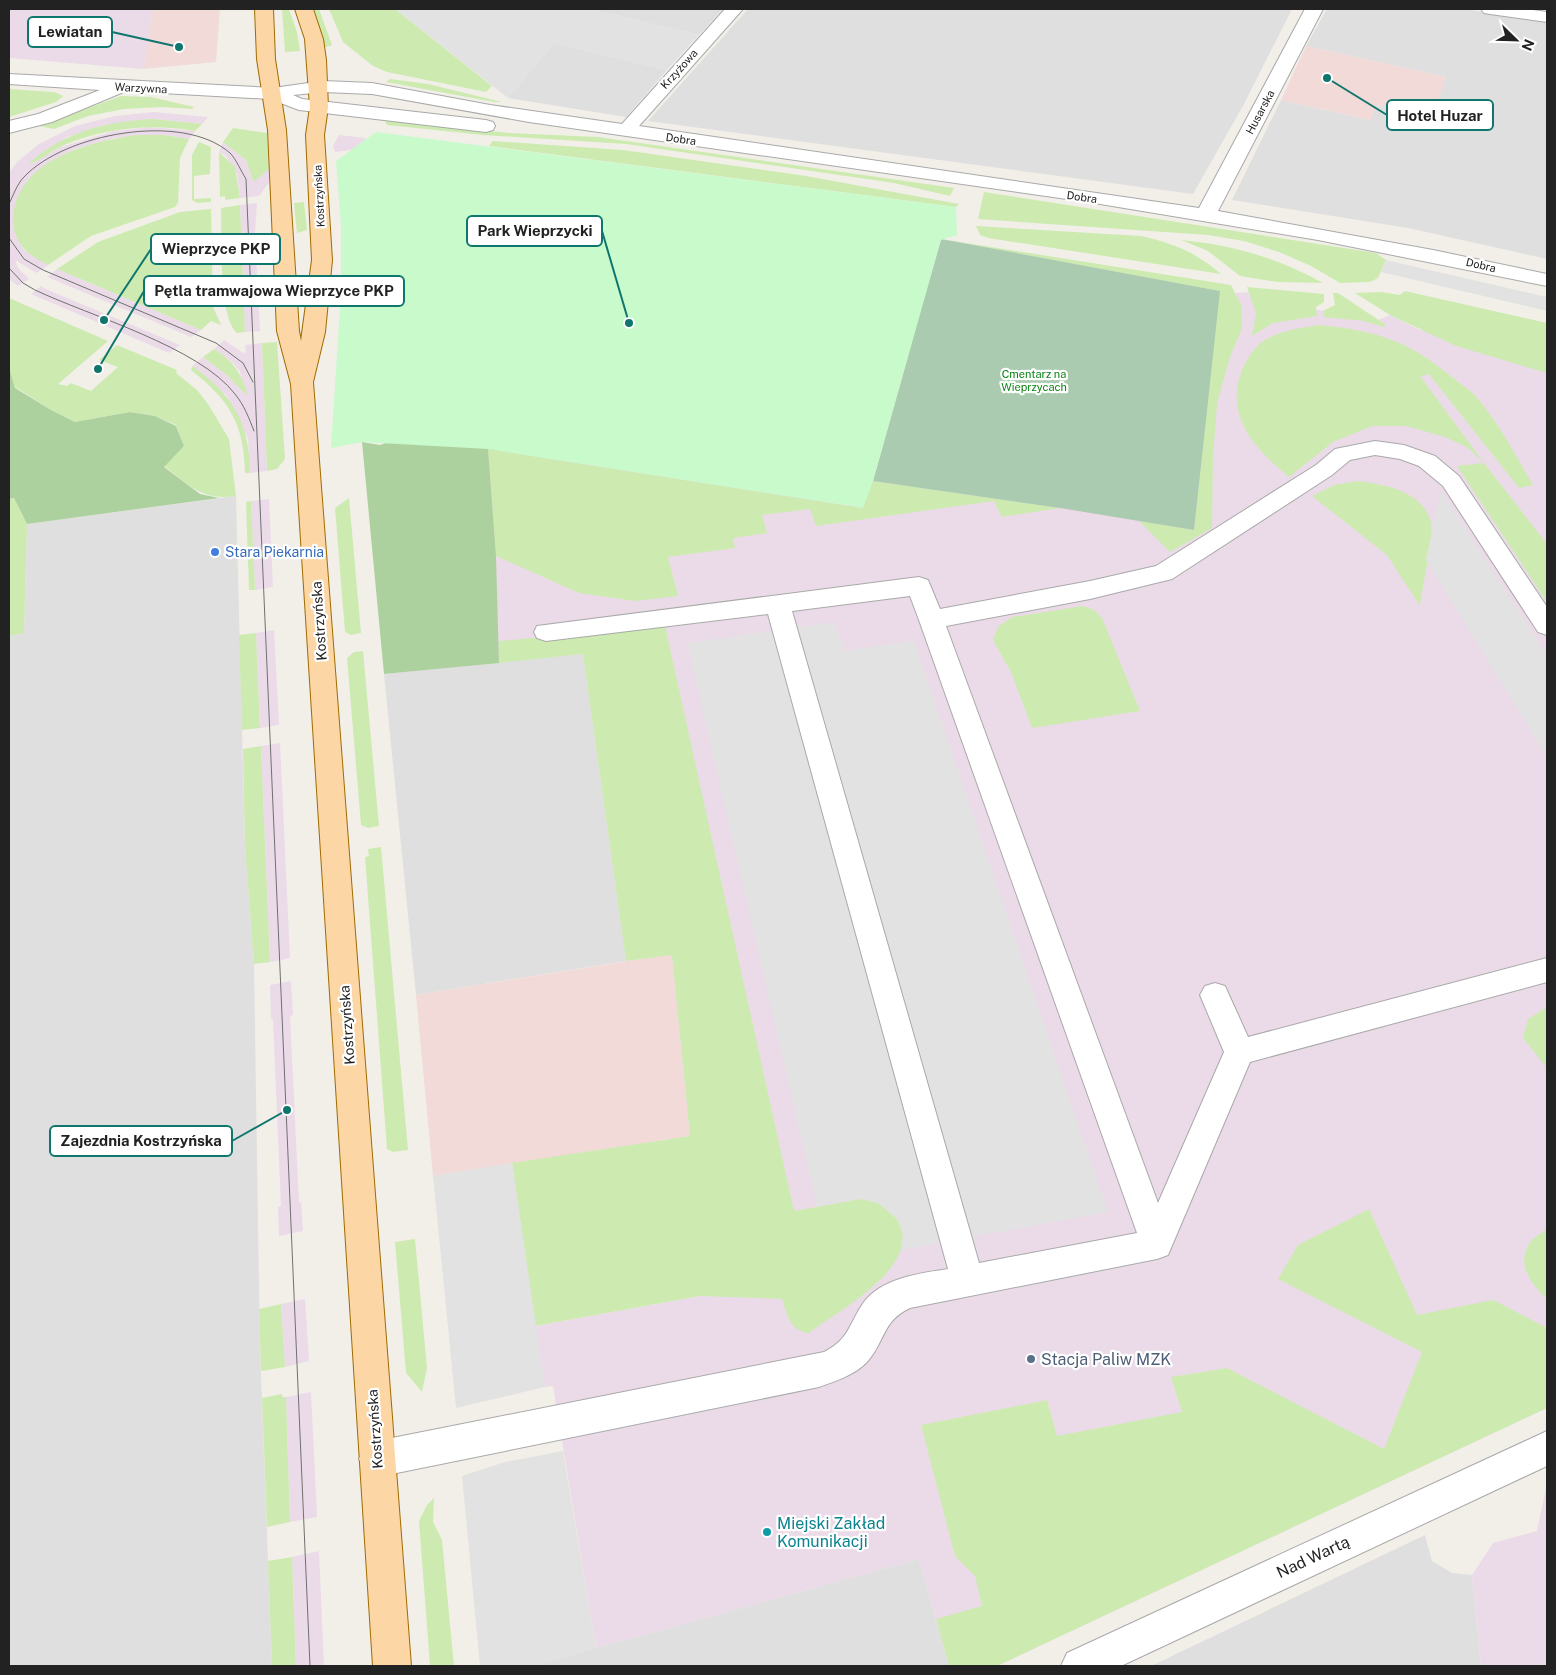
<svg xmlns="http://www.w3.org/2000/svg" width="1556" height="1675" font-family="'Public Sans',sans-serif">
<rect width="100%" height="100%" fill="#f2efe9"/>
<g fill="#e0dfdf">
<polygon points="591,9 723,9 699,35"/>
<polygon points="748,9 1292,9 1244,104 1193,194 648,121"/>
<polygon points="1327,9 1464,9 1547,21 1547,259 1408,228 1232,200 1281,100 1370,120 1377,105 1432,116 1446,77 1306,46"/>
<polygon points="554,43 667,70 626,117 508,98"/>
<polygon points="236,496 245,847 254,964 260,1349 272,1666 9,1666 9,636 24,632 27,524"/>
<polygon points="583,654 626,961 416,995 384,674"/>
<polygon points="1425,1535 1432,1561 1452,1573 1472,1575 1481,1666 1151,1666"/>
<polygon points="919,1559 949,1666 535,1666 596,1648"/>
</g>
<g fill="#f2dad9">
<polygon points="153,9 220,9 216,62 143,69"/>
<polygon points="1306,46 1446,77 1433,116 1377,105 1371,120 1281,100"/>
<polygon points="672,954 690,1136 433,1176 416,995"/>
</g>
<g fill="#ebdbe8">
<polygon points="9,9 153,9 143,69 9,58"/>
<polygon points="153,112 208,117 202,124 153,119 100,126 67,137 39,155 29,164 61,147 114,131 150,127 195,131 189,139 164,135 115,138 76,149 45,165 26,182 19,195 14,215 15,234 24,250 48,265 37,273 15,260 18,268 29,279 18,286 9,279 9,173 17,162 39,144 75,126 115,116"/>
<polygon points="339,135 366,138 358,149 335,152 333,146"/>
<polygon points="223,142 246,160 253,181 269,169 270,181 259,196 240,198 237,174 225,155 219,152"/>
<polygon points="257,203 255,234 260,331 245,332 240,205"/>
<polygon points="57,269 201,330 191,337 47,277"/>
<polygon points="41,286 48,290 180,345 169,353 31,294"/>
<polygon points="1252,292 1257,298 1376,321 1390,315 1420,330 1547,354 1547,1408 997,1666 949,1666 919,1559 596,1648 553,1386 545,1387 535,1326 700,1296 690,1136 672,955 626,961 583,654 499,663 488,449 1231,293"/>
<polygon points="224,340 243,353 246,352 245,345 262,343 267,471 250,473 248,439 226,395 192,366 203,357 228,376 245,394 240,372 233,363 214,349"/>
<polygon points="269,499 273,587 255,590 251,501"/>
<polygon points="274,630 279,725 260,728 256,633"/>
<polygon points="280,743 290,958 270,962 261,746"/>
<polygon points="291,981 293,1015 290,1016 299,1203 301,1202 303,1231 279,1236 278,1207 281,1206 273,1019 271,1019 270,985"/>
<polygon points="305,1299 309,1361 285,1367 281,1304"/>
<polygon points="311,1392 317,1517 290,1522 286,1397"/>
<polygon points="1547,1483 1547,1666 1481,1666 1472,1575 1493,1543 1537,1531"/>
<polygon points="319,1551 324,1666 296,1666 292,1557"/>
</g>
<g fill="#cdebb0">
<polygon points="282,9 289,9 297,32 300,51 285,52"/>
<polygon points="312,9 319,9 332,45 323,48 318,23"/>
<polygon points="329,9 395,9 492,86 486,92 387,72 373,66 343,42"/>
<polygon points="390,79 428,84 502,102 494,102 386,82"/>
<polygon points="9,89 54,92 63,96 56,102 9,117"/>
<polygon points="121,96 151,97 194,107 192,109 163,107 124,109 88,116 54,129 39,126"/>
<path d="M 153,119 L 202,124 L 195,131 C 150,123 104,128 62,146 C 51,151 39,162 28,164 C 63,132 107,121 153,119 Z"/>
<polygon points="384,119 509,133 598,137 954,188 950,196 894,183 626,144 483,135 387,125"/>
<polygon points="233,128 267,133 269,169 255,181 253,181 246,160 223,142"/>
<path d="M 136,135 L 164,135 L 189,139 L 180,158 L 178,203 L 175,207 L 91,236 L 48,265 C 29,256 13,243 13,220 C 15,160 88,142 136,135 Z"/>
<polygon points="493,141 623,150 806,176 959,204 956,207 489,146"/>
<polygon points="199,142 211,147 210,174 194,176 194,199 211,198 211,202 197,203 192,200 192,155"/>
<polygon points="219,152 235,167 240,198 225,200 225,196 220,197"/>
<polygon points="984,192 1376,253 1386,260 1378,278 1370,282 1340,283 1311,266 1279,252 1244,241 1208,235 978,219"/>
<polygon points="304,202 307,230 297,233 294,203"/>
<path d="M 240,205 L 245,332 L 237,333 C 218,317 222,235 221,208 Z"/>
<polygon points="211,209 213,307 221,325 211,321 201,330 57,269 98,242 180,212"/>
<path d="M 976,226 L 1141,236 C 1173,243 1197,253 1221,274 L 988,238 L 980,235 Z"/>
<polygon points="941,239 1231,285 1241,305 1242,328 1230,357 1217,404 1213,457 1212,528 1170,552 1139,521 1194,530 1219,291"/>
<path d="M 1181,240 C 1233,245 1278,258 1323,283 L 1277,282 L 1240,276 L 1208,251 Z"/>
<polygon points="1247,287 1324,294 1324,302 1316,307 1317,316 1273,323 1252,336 1256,313"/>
<polygon points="1405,291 1547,323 1547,373 1456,346 1390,315 1355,293 1381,292 1400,295"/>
<polygon points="1333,293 1338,293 1386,325 1384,327 1364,321 1324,317 1323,311 1335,305"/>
<path d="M 9,298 L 108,341 L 58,384 L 67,386 L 71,383 L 91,391 L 118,367 L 99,360 L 117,345 L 177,370 L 176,373 L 197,390 L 208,404 L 229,439 L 236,496 C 202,501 189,485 164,466 L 184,446 L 176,425 L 155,416 L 130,412 L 75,422 L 51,410 L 15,387 L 9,367 Z"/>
<path d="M 1320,325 C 1377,331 1407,340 1452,377 C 1460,384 1471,390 1478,399 C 1500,425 1516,456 1533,485 L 1519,488 L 1429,374 L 1420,376 L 1484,463 L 1467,447 L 1445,437 L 1406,426 L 1372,426 L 1333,442 L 1289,477 C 1255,449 1224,416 1242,370 C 1246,360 1255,346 1265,340 C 1282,330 1301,328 1320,325 Z"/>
<polygon points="277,342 285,459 277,469 267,471 262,343"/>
<path d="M 214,349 C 232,360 242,373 247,394 L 245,394 L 228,376 L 203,357 Z"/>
<path d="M 192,366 C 232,393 250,424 250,473 L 245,473 C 244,423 229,400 191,370 Z"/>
<polygon points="488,449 862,508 873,481 1060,508 1002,517 994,501 816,526 810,509 762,515 767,533 733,538 735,548 668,557 678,596 635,601 579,593 496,556"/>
<polygon points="1484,463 1547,544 1547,602 1457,466"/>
<path d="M 1357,481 C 1383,484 1423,491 1431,522 C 1434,536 1422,588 1420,606 L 1387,555 L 1312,496 L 1334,485 Z"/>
<polygon points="14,498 27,524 24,633 9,636 9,499"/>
<polygon points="349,498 361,633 351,635 345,632 335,508"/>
<polygon points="251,501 255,590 249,590 246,502"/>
<polygon points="1083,606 1094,610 1102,618 1140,711 1032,728 1011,672 993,640 998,627 1012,617"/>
<path d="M 665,626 L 794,1211 L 860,1199 C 876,1201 891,1206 899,1221 C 922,1268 837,1311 809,1333 C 790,1331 787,1315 782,1299 L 700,1296 L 535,1326 L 512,1163 L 690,1136 L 672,955 L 626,961 L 583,654 L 499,663 L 499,641 Z"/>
<polygon points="256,633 260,728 242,730 239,635"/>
<polygon points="363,651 379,826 368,828 361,825 347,658 354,652"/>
<polygon points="261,746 270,962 254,964 245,847 243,749"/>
<polygon points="381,847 408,1150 393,1152 387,1149 365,857 369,856 368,849"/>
<polygon points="1547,1007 1547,1068 1523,1038 1528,1019"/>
<polygon points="1369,1209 1417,1315 1493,1300 1547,1328 1547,1408 997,1666 949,1666 936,1619 982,1606 975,1576 955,1556 921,1425 1047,1400 1057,1436 1182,1412 1171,1377 1227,1368 1384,1449 1422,1352 1278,1279 1298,1245"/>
<path d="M 1547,1229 L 1547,1299 C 1532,1285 1516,1265 1529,1244 C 1532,1238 1542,1233 1547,1229 Z"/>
<polygon points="415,1239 427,1368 422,1392 406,1373 395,1242"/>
<polygon points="281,1304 285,1367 261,1371 259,1309"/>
<polygon points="282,1394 282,1397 286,1397 290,1522 267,1527 262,1398"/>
<polygon points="434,1498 433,1522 442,1540 454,1666 430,1666 419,1521 427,1505"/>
<polygon points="292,1557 296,1666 272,1666 268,1561"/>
</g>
<g fill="#add19e">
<polygon points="941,239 910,354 594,464 488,449 496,556 499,663 384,674 362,442 380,445"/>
<polygon points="9,367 15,388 51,410 75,422 130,412 155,416 176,426 184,446 164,467 200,494 219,498 27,524 14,498 9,499"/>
</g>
<polygon fill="#aacbaf" points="941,239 1220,291 1194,530 1060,508 873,481"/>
<polygon fill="#c8facc" points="376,132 956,207 957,235 941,240 873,481 863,508 488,449 362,442 331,448 341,292 341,226 336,161"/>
<g fill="#e2e2e2">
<polygon points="395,9 591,9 699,35 667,70 554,43 508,98"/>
<polygon points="1386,260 1547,297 1547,311 1381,272"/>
<polygon points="1441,490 1547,656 1547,757 1426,560"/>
<polygon points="835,622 844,651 914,641 1108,1212 901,1250 903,1234 897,1219 878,1203 860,1199 817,1207 687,643"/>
<polygon points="512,1163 545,1387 456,1408 433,1176"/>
<polygon points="563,1451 596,1648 535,1666 480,1666 462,1476 505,1462"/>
</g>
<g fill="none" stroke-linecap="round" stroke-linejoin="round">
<g stroke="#a9a9a9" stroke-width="2">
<g id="minor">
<polygon points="725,9 743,9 639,126 1199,208 1305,9 1323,9 1218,211 1433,250 1547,274 1547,286 1318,240 1088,202 529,122 372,94 323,92 293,95 302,99 486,120 493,122 495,126 493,130 486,132 299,110 270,99 126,91 52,122 9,133 9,121 38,114 100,90 9,84 9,74 273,88 323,81 372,83 490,105 622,124"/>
<polygon points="1481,9 1526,9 1547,12 1547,22 1490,14 1484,13"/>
<path d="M 1375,441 L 1404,445 L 1435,456 L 1459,476 L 1547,607 L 1547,635 L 1538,632 L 1443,486 L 1419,466 L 1400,459 L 1375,455 L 1350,460 L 1332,475 L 1172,579 L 1090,599 L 946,626 L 1158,1203 L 1224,1052 L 1200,995 L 1205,986 L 1215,983 L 1225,986 L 1248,1037 L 1547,958 L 1547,982 L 1250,1062 L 1168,1255 L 1157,1259 L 910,1308 C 882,1321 885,1342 867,1362 C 855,1375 835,1381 819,1387 L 377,1477 L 365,1471 L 359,1459 L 365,1447 L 377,1441 L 824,1352 C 850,1339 849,1323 864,1302 C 882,1278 921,1273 948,1269 L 768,614 L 546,641 L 537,638 L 534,632 L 537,626 L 919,577 L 928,580 L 940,609 L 1090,581 L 1156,566 L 1316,465 L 1335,449 ZM 910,596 L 919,620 L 1137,1233 L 979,1263 L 792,611 Z"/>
<polygon points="1547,1431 1547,1466 1121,1666 1061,1666 1067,1653"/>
</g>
</g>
<g stroke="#a06b00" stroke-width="2">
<polygon id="major" points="255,9 273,9 275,59 286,130 299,331 301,341 312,260 306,135 310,107 305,39 295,9 313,9 323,39 326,60 328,107 324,135 332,260 325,332 313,382 411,1666 373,1666 291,384 277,331 268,130 257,59"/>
</g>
<use href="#minor" fill="#fff" fill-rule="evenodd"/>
<use href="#major" fill="#fcd6a4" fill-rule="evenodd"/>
<g stroke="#707070" stroke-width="1">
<path d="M 9,204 C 13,196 17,184 24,177 C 64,134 182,111 230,153 C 236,159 241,171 246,179 L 310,1666"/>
<polyline points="9,238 24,259 43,270 216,343 243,363 253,382"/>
<path d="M 9,268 L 23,283 L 35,290 C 90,316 199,347 235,394 C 244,405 249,418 254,431"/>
</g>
</g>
<circle fill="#3f7fe0" stroke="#fff" stroke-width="2" cx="215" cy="552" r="5"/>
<circle fill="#5c6f8a" stroke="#fff" stroke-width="2" cx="1031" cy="1359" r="5"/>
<circle fill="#0f9aa8" stroke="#fff" stroke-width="2" cx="767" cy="1532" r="5"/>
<g text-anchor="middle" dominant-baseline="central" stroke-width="4.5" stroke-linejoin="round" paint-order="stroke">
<g font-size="11" fill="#222" stroke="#fff">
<text transform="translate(679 69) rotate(-48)">Krzyżowa</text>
<text transform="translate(141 88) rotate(3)">Warzywna</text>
<text transform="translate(1260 112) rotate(-62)">Husarska</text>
<text transform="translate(681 139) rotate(8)">Dobra</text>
<text transform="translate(319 196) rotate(-93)">Kostrzyńska</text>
<text transform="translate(1082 197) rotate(8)">Dobra</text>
<text transform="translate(1481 265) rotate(13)">Dobra</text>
</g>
<g font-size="11" fill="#0c8416" stroke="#fff">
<text x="1034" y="374">Cmentarz na<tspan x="1034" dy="13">Wieprzycach</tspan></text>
</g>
<g font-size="14" fill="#366cbe" stroke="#fff" text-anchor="start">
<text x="225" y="552">Stara Piekarnia</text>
</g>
<g font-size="14" fill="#222" stroke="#fff">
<text transform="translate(319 621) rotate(-94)">Kostrzyńska</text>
<text transform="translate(347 1025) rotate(-94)">Kostrzyńska</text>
<text transform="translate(375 1429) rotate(-94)">Kostrzyńska</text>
</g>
<g font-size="16" fill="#4e5e75" stroke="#fff" text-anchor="start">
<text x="1041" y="1359">Stacja Paliw MZK</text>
</g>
<g font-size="16" fill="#0d838f" stroke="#fff" text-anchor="start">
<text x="777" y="1523">Miejski Zakład<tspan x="777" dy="18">Komunikacji</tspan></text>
</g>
<g font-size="16" fill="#222" stroke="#fff">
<text transform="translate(1313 1557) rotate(-25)">Nad Wartą</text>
</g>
</g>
<path fill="none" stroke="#0f766e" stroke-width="2" d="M179 47L112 32M1327 78L1387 115M629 323L602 231M104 320L151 249M98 369L144 291M287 1110L232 1141"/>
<g fill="#0f766e" stroke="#fff" stroke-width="2">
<circle cx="179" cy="47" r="5"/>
<circle cx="1327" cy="78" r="5"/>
<circle cx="629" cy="323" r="5"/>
<circle cx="104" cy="320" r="5"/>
<circle cx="98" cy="369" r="5"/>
<circle cx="287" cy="1110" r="5"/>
</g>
<g fill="#fff" stroke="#0f766e" stroke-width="2">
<rect x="28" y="17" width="84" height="30" rx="5"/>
<rect x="1387" y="100" width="106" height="30" rx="5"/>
<rect x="467" y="216" width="135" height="30" rx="5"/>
<rect x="151" y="234" width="129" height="30" rx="5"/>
<rect x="144" y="276" width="260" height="30" rx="5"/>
<rect x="50" y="1126" width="182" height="30" rx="5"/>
</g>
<g font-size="15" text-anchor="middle" font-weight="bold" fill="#222">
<text x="70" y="37">Lewiatan</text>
<text x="1440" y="121">Hotel Huzar</text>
<text x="535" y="236">Park Wieprzycki</text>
<text x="216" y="254">Wieprzyce PKP</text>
<text x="274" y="296">Pętla tramwajowa Wieprzyce PKP</text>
<text x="141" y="1146">Zajezdnia Kostrzyńska</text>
</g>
<rect width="1556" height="1675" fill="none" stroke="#222222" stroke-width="20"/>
<g transform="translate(1516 40) rotate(113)" stroke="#ffffff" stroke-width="4" paint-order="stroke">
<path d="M0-4L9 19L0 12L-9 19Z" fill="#222222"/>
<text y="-8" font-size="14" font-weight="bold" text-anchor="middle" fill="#222222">N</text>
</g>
</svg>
